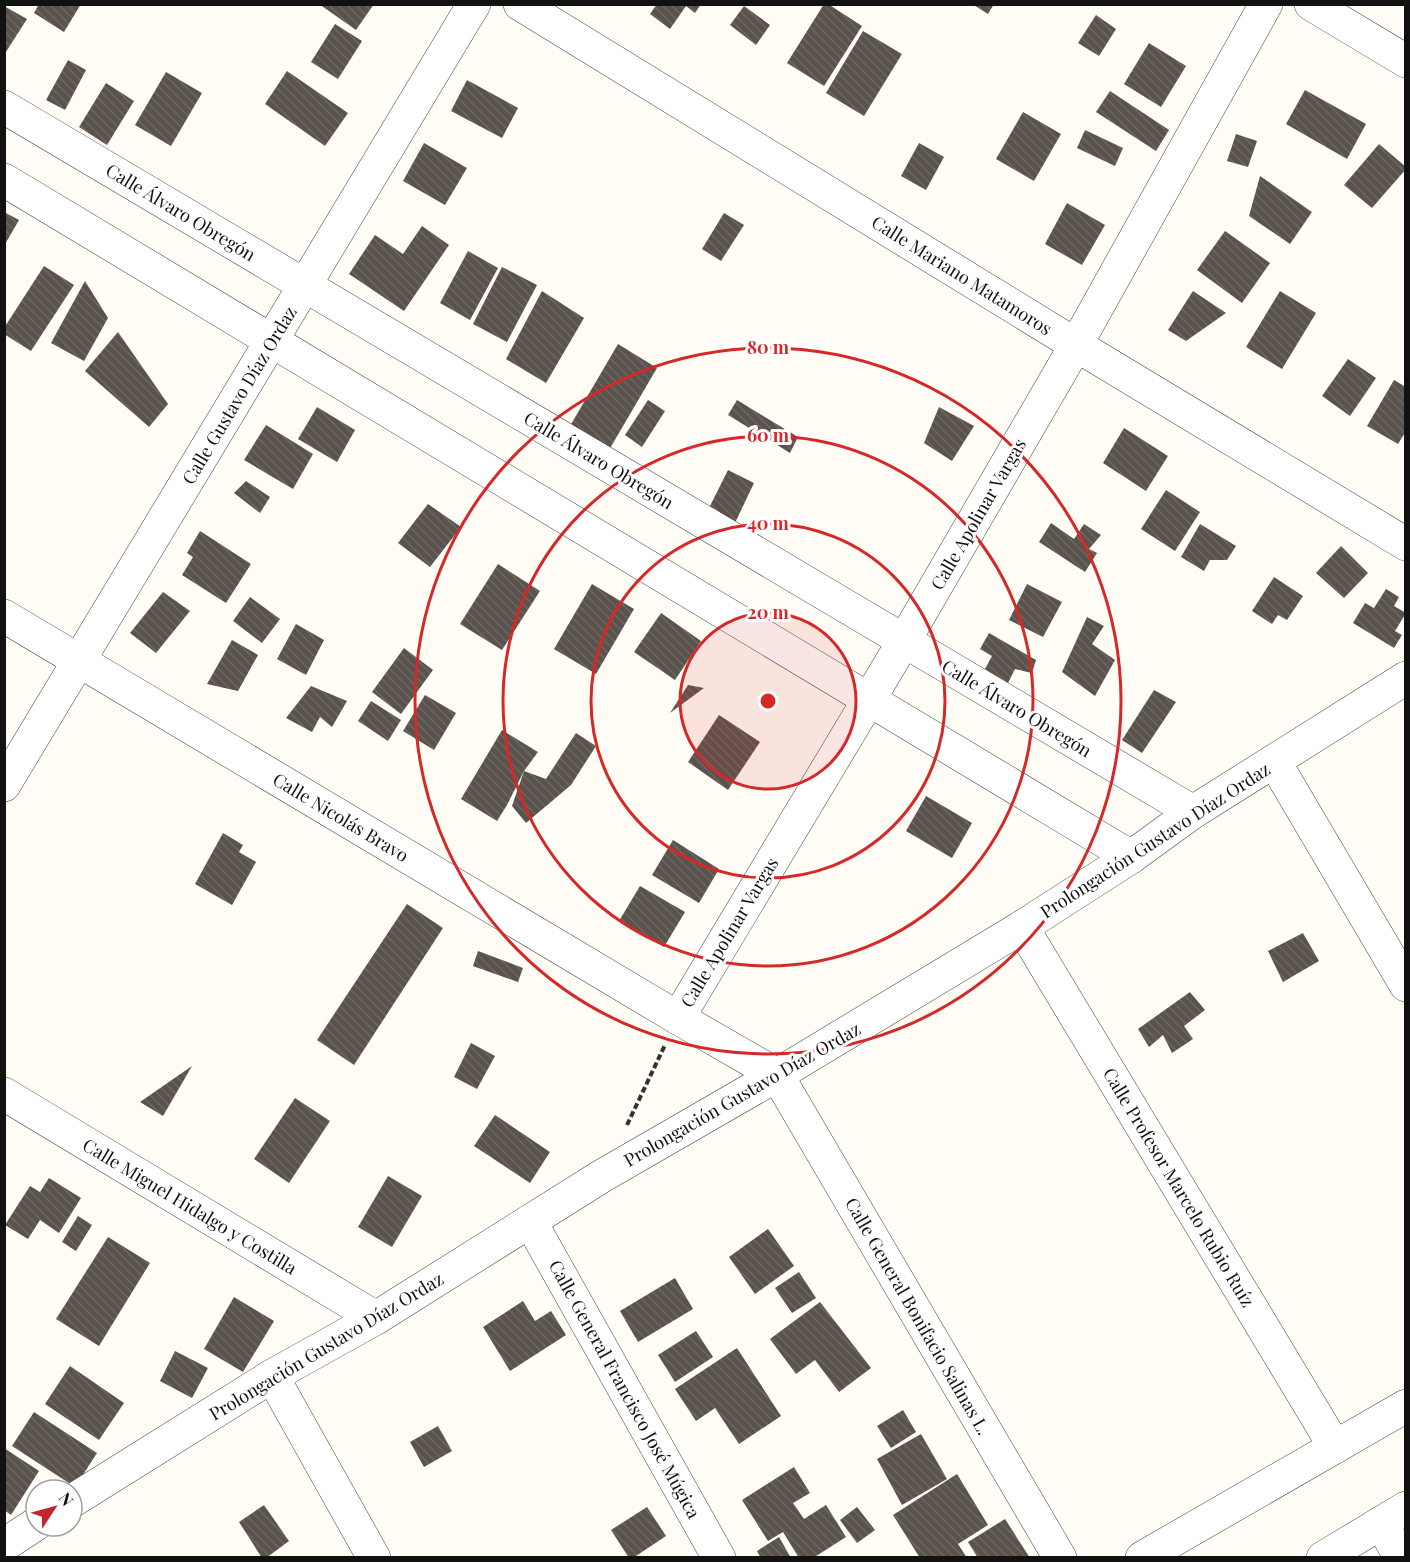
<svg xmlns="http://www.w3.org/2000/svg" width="1410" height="1562" font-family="'Playfair Display',serif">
<defs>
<pattern id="building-back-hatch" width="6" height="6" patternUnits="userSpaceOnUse" patternTransform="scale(1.5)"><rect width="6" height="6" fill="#5a524d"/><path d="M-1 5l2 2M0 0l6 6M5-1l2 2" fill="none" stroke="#6d6662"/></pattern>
</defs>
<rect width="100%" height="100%" fill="#fffdf5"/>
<g fill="url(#building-back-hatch)">
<polygon points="39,4 81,4 64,32 34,13"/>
<polygon points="319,4 374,4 356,30"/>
<polygon points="657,4 701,4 695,13 686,6 670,29 650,14"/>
<polygon points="824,4 828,4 862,26 824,86 787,63"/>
<polygon points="972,4 994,4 988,14"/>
<polygon points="4,6 27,19 4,55"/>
<polygon points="744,6 770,25 756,45 730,25"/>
<polygon points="1096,15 1116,29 1099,56 1078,43"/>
<polygon points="335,24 362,41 338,79 311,62"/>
<polygon points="863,31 902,54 864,116 826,93"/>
<polygon points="1149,43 1186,66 1161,107 1124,84"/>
<polygon points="68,60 86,70 65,110 46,100"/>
<polygon points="287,71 348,113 325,146 265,104"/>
<polygon points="166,72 202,93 171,146 135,125"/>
<polygon points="467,80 518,108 502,138 451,111"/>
<polygon points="106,83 134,101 107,145 79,127"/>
<polygon points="1305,90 1366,124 1347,159 1286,124"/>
<polygon points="1110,91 1169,130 1156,151 1096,112"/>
<polygon points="1023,112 1061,134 1034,181 996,159"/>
<polygon points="1085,130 1123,148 1115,166 1077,148"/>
<polygon points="1236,134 1257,141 1248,167 1227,161"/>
<polygon points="424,143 467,168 445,205 403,181"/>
<polygon points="919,143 944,157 926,190 901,176"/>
<polygon points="1379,144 1406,167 1406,169 1372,208 1344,185"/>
<polygon points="1260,176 1312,212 1290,244 1249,216"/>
<polygon points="1067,203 1105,225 1082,265 1045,244"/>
<polygon points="4,212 19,220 4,246"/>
<polygon points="724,213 744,225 721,261 702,249"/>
<polygon points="422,226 449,245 404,311 349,274 375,235 403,254"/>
<polygon points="1225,231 1270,263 1242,303 1197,270"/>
<polygon points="468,251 498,268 470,320 440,303"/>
<polygon points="44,266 74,285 31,351 4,334 4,328"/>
<polygon points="502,267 537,285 507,342 473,324"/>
<polygon points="85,281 108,318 84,361 51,343"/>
<polygon points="542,291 584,318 546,383 506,359"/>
<polygon points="1193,291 1226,313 1186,341 1168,330"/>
<polygon points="1280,291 1316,313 1282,369 1246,347"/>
<polygon points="118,332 168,404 149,427 85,371"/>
<polygon points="618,344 657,368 609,450 570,426"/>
<polygon points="1348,359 1376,378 1350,416 1322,396"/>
<polygon points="1394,380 1406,387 1406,431 1398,444 1367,426"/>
<polygon points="648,400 665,411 642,447 625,435"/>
<polygon points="737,400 798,437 790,453 728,415"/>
<polygon points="317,407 355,430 337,462 298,439"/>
<polygon points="939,407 974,426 952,461 924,443"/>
<polygon points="266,425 313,454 293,489 244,460"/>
<polygon points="1124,428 1168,456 1146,491 1103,463"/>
<polygon points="728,470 754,483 734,525 707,512"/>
<polygon points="246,481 270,497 260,513 234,493"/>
<polygon points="1166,490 1200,512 1175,551 1141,529"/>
<polygon points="428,504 461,527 430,567 398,543"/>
<polygon points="1051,523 1074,539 1084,524 1101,535 1089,549 1097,553 1085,572 1039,542"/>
<polygon points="1200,524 1236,546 1227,560 1210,560 1204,571 1181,557"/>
<polygon points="200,531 251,564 226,603 182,575 193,557 187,553"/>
<polygon points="1341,546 1368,573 1344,598 1316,573"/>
<polygon points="498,564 540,591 502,650 460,624"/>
<polygon points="1274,577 1303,596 1287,620 1278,615 1272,624 1252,611"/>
<polygon points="592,584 634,609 596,674 554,649"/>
<polygon points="1027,584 1062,602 1043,637 1009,620"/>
<polygon points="1386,589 1399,597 1394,606 1406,613 1395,631 1402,635 1394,648 1353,623 1365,603 1374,608"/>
<polygon points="163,592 190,611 156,653 130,633"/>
<polygon points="250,597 280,619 262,643 233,621"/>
<polygon points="661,613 701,641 675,680 634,652"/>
<polygon points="1087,617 1104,626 1092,644 1115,660 1095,696 1062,672"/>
<polygon points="296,624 324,640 306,675 277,659"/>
<polygon points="989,633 1036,660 1032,673 1015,669 1008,683 985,669 992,656 980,649"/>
<polygon points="232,640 258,655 238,691 207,684"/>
<polygon points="404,648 433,670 401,714 372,692"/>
<polygon points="688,685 704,688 670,713"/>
<polygon points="311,686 347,701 332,727 320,717 312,732 286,718"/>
<polygon points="1154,690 1176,702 1142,753 1122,740"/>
<polygon points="425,695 456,713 434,750 403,731"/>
<polygon points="371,701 401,720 388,741 358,721"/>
<polygon points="719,715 760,742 728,790 688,762"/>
<polygon points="502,730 538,752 524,771 507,805 497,821 461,799"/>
<polygon points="576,733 596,746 571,785 526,823 512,806 524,771 546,779"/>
<polygon points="926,796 972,823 952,858 906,831"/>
<polygon points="223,833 243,845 239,852 256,862 232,905 195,884"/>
<polygon points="673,840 719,869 699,903 652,875"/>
<polygon points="640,886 685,912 664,947 619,921"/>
<polygon points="407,904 443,928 354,1065 317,1040"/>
<polygon points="1303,933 1319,961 1283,982 1268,951"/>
<polygon points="478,951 523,968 518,982 473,966"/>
<polygon points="1190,992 1205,1010 1184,1026 1193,1039 1172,1053 1163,1035 1149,1047 1138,1029"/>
<polygon points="471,1043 495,1056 477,1089 454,1077"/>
<polygon points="192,1066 163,1116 140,1102"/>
<polygon points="295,1098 330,1121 289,1183 254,1159"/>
<polygon points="495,1115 550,1152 530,1183 474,1146"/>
<polygon points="388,1176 422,1196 392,1247 358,1227"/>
<polygon points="49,1178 81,1198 59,1233 40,1220 28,1239 5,1225 30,1186 40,1192"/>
<polygon points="78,1216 92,1225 76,1251 62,1242"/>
<polygon points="768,1229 794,1266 755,1294 729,1257"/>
<polygon points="108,1237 150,1263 99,1346 56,1319"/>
<polygon points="799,1272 816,1298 792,1313 775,1288"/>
<polygon points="675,1278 693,1309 638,1342 620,1311"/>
<polygon points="234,1297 274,1321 243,1372 204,1349"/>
<polygon points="523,1301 535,1321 551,1311 566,1335 510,1371 483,1327"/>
<polygon points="820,1302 871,1368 839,1392 815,1360 796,1374 770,1339"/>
<polygon points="696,1331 713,1357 675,1382 658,1355"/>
<polygon points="737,1348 781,1416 739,1444 715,1408 696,1421 675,1389"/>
<polygon points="175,1351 208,1368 192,1398 160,1381"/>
<polygon points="70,1366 124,1403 99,1440 45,1404"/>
<polygon points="903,1410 916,1432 891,1448 877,1426"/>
<polygon points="34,1412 97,1453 75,1487 12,1446"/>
<polygon points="438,1426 452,1451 424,1467 410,1442"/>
<polygon points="921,1434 947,1479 902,1505 877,1459"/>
<polygon points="4,1448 39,1471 11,1515 4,1510"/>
<polygon points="794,1467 810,1493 793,1503 804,1519 826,1505 846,1537 813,1558 799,1558 783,1532 768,1541 742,1500"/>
<polygon points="957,1474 988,1525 958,1544 967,1558 920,1558 893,1515"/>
<polygon points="264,1505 289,1541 266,1558 262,1558 239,1522"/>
<polygon points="647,1507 666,1536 633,1558 629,1558 611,1530"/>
<polygon points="857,1507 875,1530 857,1543 840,1520"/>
<polygon points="1005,1519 1030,1558 978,1558 968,1542"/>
<polygon points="779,1537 791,1558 761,1558 757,1551"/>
</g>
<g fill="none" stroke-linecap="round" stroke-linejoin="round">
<g stroke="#444" stroke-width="34">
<g id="minor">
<polyline points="520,4 1076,345 1406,544"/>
<polyline points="1311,4 1406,61"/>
<polyline points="4,107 1193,812"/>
<polyline points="4,180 1131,857"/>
<polyline points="4,616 678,1018 777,1075 1060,1558"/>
<polyline points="1274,761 1406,985"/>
<polyline points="4,785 474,4"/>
<polyline points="1022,927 1335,1447"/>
<polyline points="678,1018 904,641 1076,345 1266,4"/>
<polyline points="4,1094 376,1318"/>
<polyline points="530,1221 719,1558"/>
<polyline points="272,1376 374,1558"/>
<polyline points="72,1501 272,1376 376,1318 602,1176 777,1075 1022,927 1131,857 1193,812 1406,678"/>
<polyline points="1381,1523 1401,1558"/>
<polyline points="4,1545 36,1524"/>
<polyline points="1142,1558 1406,1406"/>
<polyline points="1323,1558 1406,1508"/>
</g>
</g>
<polyline stroke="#333" stroke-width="4" stroke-dasharray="6 3" stroke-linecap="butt" points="627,1125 665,1045"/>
<use href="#minor" stroke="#fff" stroke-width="33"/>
</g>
<circle cx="768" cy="701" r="88" fill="#d62828" fill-opacity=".12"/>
<g fill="none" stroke="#d62828" stroke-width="3">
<circle cx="768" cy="701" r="88"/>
<circle cx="768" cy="701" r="177"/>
<circle cx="768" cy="701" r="265"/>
<circle cx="768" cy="701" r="353"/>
</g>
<g text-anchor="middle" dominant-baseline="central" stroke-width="6" stroke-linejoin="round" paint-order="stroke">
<g font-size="18" fill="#111" stroke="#fff">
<text transform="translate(181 212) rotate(31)">Calle Álvaro Obregón</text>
<text transform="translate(962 275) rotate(32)">Calle Mariano Matamoros</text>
<text transform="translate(239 395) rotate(-59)">Calle Gustavo Díaz Ordaz</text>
<text transform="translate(599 460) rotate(31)">Calle Álvaro Obregón</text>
<text transform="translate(978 514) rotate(-60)">Calle Apolinar Vargas</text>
<text transform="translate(1017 708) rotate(31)">Calle Álvaro Obregón</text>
<text transform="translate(341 817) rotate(31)">Calle Nicolás Bravo</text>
<text transform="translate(1155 840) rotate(-33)">Prolongación Gustavo Díaz Ordaz</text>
<text transform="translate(729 932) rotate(-59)">Calle Apolinar Vargas</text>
<text transform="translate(742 1094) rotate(-30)">Prolongación Gustavo Díaz Ordaz</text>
<text transform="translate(1179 1187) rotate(59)">Calle Profesor Marcelo Rubio Ruíz</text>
<text transform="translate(190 1206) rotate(31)">Calle Miguel Hidalgo y Costilla</text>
<text transform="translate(918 1316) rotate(60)">Calle General Bonifacio Salinas L.</text>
<text transform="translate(326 1346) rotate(-31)">Prolongación Gustavo Díaz Ordaz</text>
<text transform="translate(625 1389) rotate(61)">Calle General Francisco José Múgica</text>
</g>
</g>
<circle cx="768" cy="701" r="9" fill="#d62828" stroke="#fff" stroke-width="3"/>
<g font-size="18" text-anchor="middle" font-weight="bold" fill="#d62828" stroke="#fff" stroke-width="6" stroke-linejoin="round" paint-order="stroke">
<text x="768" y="354">80 m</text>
<text x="768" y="442">60 m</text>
<text x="768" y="530">40 m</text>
<text x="768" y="619">20 m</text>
</g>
<rect width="1410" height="1562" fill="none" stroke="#111111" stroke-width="12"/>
<g transform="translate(54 1508) rotate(54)"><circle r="28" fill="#ffffff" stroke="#a0a0a0" stroke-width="1.5"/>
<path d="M0-4.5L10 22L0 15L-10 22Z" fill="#c4262e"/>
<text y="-9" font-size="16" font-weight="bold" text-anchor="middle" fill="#111111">N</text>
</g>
</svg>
